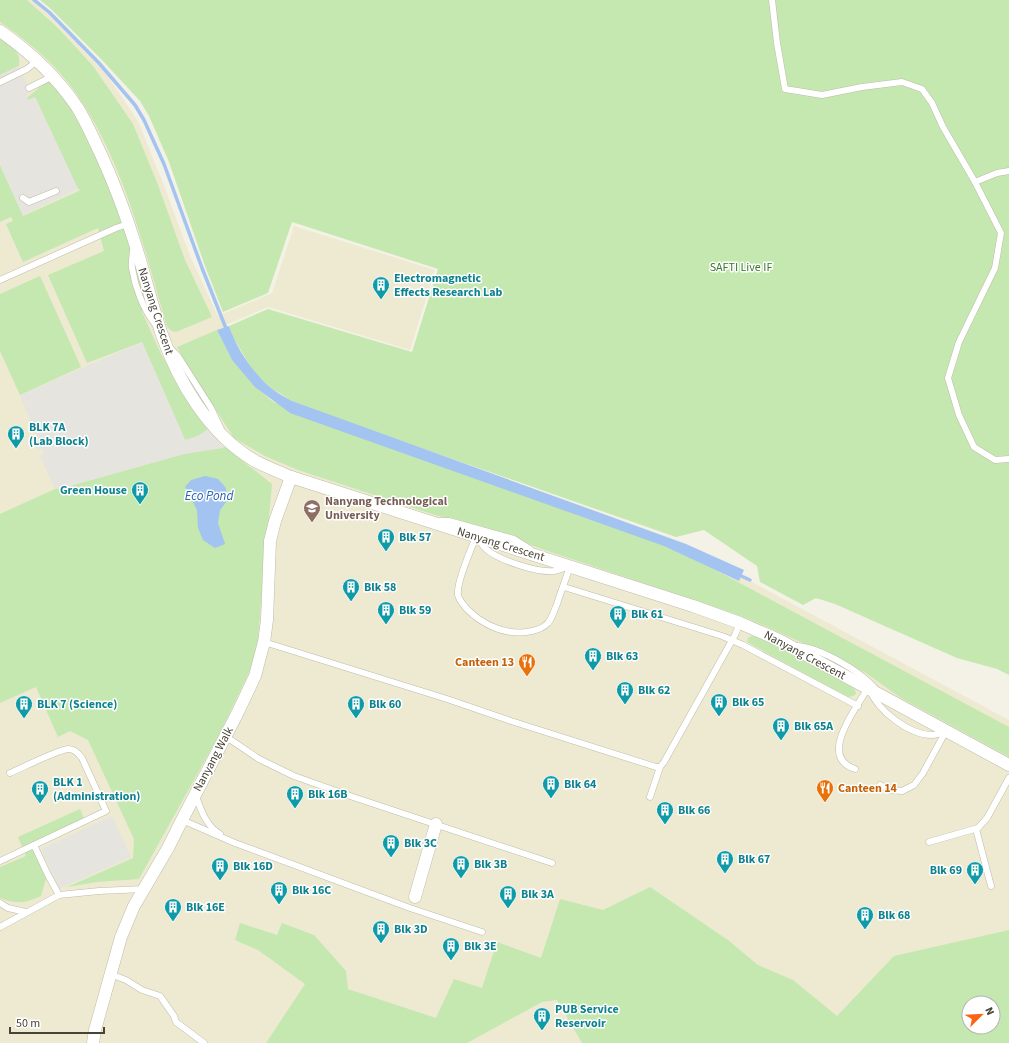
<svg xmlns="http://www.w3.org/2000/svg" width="1009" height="1043" viewBox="0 0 1009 1043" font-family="'Source Sans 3',sans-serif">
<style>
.education{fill:#edead1;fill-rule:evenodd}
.green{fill:#c4e8b0;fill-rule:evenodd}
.parking{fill:#e5e4df}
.water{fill:#a3c3f1}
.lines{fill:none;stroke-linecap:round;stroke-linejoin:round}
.stream{stroke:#a3c3f1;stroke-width:3.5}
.lane-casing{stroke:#bfbcaa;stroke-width:7}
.street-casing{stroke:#bfbcaa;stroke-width:13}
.lane{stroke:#fff;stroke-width:6}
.street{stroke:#fff;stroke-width:12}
.labels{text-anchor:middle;stroke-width:3;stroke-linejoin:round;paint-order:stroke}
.park-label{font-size:12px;fill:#387929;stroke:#fff}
.culture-label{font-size:12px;font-weight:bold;fill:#0d838f;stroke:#fff;text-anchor:start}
.street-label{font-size:12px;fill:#474336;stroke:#fff}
.education-label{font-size:12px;font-weight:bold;fill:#785e54;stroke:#fff;text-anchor:start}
.food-label{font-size:12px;font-weight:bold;fill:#c56008;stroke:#fff;text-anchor:end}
.water-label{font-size:13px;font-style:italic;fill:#2e63b4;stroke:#fff}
</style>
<rect width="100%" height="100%" fill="#f4f2e7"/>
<!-- education -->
<path class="education" d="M 0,0 L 36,0 L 62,24 L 98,62 L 138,121 L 163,183 L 191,258 L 218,316 L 272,293 L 294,226 L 435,270 L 410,350 L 268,307 L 223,326 L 237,356 L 277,397 L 707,558 L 1009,720 L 1009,1043 L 0,1043 ZM 969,1003 L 993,1003 L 993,1027 L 969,1027 Z"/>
<!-- green -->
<g class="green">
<path d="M 0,0 L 27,0 L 58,28 L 93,66 L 133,124 L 158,185 L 185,260 L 212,317 L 176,332 L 172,331 L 167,327 C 143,244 118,139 60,73 C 42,53 22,37 0,22 Z"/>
<polygon points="40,0 1009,0 1009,675 997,669 957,658 835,604 816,598 803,605 760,582 757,566 704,530 676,537 358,426 292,401 271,388 253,371 233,337 229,326 268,309 412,352 438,269 292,222 268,293 223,312 205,266 169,162 149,116 140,101 102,60 51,9"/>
<path d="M 0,39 C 10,46 22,51 19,66 L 0,75 Z"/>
<path d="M 53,76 L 77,108 L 140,259 L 142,312 L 161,354 L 184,394 L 209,428 C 201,435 195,438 185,440 L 142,342 L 87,363 L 48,275 L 104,251 L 98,228 L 23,262 L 6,224 L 13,221 L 11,217 L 0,222 L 0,165 L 23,216 L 81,190 L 78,189 L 35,97 L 27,101 L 28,97 Z"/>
<polygon points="40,276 81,367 20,395 0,351 0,294"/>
<polygon points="217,330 232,360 255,386 273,402 591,520 651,539 704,564 1009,727 1009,757 901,698 866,673 823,652 749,619 536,547 511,536 435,515 298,470 265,456 234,438 190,370 177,347"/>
<polygon points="225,447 272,484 257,649 253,664 220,733 139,879 97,882 67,887 133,858 134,839 88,740 70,731 58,737 36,687 0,703 0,514 55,489 66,487 184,454"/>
<polygon points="751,636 759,637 852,687 855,690 856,694 853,696 848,697 747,642 748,638"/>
<path d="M 80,809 L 85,821 L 32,845 L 46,879 L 41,896 C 25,903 17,905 0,898 L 0,867 L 26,856 L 18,837 Z"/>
<path d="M 650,887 L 728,940 L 758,965 L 793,980 L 837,1016 L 894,956 L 1009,930 L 1009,1043 L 582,1043 L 557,1000 L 542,1002 L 467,1043 L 266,1043 L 305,984 L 258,950 L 235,940 L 240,923 L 277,935 L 282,923 L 314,935 L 346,971 L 348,989 L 436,1018 L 454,979 L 482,988 L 497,942 L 541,958 L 560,899 L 603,910 ZM 969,1003 L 993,1003 L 993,1027 L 969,1027 Z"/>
</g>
<!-- parking -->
<g class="parking">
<polygon points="19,66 29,88 27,100 35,97 78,189 23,215 0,165 0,75"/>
<polygon points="142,342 185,440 201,435 209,428 223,448 184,454 66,487 55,489 40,456 44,454 43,450 40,448 37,449 34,442 36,439 37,437 20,395"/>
<polygon points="112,816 131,857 59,889 41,849"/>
</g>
<!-- water -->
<g class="water">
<path d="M 229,326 C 237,349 252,372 271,388 C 277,393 285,397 292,401 L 686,544 L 744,570 L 739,581 L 664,546 L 290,413 L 255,387 L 232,360 L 217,330 Z"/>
<polygon points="205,476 218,479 226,488 226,502 220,510 218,523 225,544 215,548 203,540 198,528 197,510 185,487 191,480"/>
</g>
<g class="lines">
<!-- stream -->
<g class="stream">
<polyline points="34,0 49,12 99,63 135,105 144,120 164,164 202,268 227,331"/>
<polyline points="737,574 750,580"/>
</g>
<!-- lane casing -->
<g class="lane-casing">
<g id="lane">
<polyline points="772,0 777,43 785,89 822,95 862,87 902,82 922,89 932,103 943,127 975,182 1001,233 995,268 959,342 948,378 959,415 974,447 995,460 1009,459"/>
<polyline points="0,82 27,69 38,60"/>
<polyline points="29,88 53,76"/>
<polyline points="975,182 997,173 1009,171"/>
<polyline points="23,198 29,202 56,191"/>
<path d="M 133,249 C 133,255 131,262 132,268 C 135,287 143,309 155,324"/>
<polyline points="0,280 116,228 128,224"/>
<polyline points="171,349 178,356 211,408 221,429"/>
<polyline points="441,521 449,521 514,539 530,549"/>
<path d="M 476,537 C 479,541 482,545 486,549 C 498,560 538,573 554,571 C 559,570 565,568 570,566 C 566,579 561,591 557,604 C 554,610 553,617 548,623 C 544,627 537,630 532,631 C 508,637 482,625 466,608 C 463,604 459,600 458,595 C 456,583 471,549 476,537 Z"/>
<polyline points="564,587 722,636 743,645 858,706"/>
<polyline points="264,642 447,699 511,721 656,767 660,767 664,762 735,635 740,623"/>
<path d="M 797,646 C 821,648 858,670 874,687"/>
<path d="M 870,691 C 879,711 909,735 932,735 C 936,735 941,733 945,731"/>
<polyline points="225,736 259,759 294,776 353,797 552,863"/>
<path d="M 855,769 C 817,757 857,707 868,688"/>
<path d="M 10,773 C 22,768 59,749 69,749 C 75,749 79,754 82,758 L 106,811 L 34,845"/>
<polyline points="880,785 890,790 902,791 914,785 923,773 946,731"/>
<path d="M 196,796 C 201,810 206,826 220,834"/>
<polyline points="650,797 660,767"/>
<polyline points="182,820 235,843 410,908 482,932"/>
<polyline points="976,829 991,886"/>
<polyline points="929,842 978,828 987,818 1009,778"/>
<polyline points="0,861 34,845 48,875 59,895"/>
<polyline points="0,903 8,908 26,912"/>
<polyline points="0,927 59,895 99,891 144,889"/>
<polyline points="110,974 126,980 142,990 160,996 174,1016 176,1022 204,1043"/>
</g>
</g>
<!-- street casing -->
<g class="street-casing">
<g id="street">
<path d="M 0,31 C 30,52 56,76 77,107 C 84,118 90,131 96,144 C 114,181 128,220 140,260 C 147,284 153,308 161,332 C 178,382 209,434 255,461 C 267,467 279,472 291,477 L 693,606 L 740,623 L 779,640 L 1009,765"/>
<polyline points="415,897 436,824"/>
<polyline points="93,1043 95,1030 121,937 134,906 168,848 182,820 237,714 255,676 264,642 267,620 270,541 275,521 291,477"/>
</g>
</g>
<!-- lane -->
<use href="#lane" class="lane"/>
<!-- street -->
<use href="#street" class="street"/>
</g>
<!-- icons -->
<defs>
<g id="building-pin" transform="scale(0.9)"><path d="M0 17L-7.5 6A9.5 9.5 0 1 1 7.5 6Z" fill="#0f9aa8" stroke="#fff"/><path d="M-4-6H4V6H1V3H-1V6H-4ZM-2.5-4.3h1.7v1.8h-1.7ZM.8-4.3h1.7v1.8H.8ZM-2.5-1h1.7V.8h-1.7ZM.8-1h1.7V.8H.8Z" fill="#fff"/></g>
<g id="university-pin" transform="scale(0.9)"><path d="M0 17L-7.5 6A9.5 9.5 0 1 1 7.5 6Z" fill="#8d6e63" stroke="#fff"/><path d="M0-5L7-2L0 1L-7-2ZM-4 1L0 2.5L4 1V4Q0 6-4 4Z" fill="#fff"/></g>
<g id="restaurant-pin" transform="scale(0.9)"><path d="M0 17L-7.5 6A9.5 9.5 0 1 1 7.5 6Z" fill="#e8710a" stroke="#fff"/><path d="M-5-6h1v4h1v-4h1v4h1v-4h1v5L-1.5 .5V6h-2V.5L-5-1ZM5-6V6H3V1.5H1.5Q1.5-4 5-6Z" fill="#fff"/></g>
</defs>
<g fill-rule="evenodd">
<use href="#building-pin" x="381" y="285"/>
<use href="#building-pin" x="16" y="434"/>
<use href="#building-pin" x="140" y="490"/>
<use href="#university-pin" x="312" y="508"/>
<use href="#building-pin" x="386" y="537"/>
<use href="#building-pin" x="351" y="587"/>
<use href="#building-pin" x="386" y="610"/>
<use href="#building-pin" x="618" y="614"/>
<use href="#building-pin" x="593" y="656"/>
<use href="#restaurant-pin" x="527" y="662"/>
<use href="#building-pin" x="625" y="690"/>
<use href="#building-pin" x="719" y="702"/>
<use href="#building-pin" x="24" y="704"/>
<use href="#building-pin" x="356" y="704"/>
<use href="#building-pin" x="781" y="726"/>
<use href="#building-pin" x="551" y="784"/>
<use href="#restaurant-pin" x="825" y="788"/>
<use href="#building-pin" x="40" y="789"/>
<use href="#building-pin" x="295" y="794"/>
<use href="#building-pin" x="665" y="810"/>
<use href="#building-pin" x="391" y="843"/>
<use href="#building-pin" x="725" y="859"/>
<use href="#building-pin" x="461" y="864"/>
<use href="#building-pin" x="220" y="866"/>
<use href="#building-pin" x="975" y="870"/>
<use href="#building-pin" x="279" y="890"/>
<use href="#building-pin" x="508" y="894"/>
<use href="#building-pin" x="173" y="907"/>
<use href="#building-pin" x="865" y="915"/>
<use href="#building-pin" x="381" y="929"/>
<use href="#building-pin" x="451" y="946"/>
<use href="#building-pin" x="542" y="1016"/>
</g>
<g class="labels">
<!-- park labels -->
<g class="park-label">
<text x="741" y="271">SAFTI Live IF</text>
</g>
<!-- culture labels -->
<g class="culture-label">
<text x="394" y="282">Electromagnetic<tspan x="394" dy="14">Effects Research Lab</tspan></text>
<text x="29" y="431">BLK 7A<tspan x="29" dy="14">(Lab Block)</tspan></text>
<text x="127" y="494" text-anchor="end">Green House</text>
<text x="399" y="541">Blk 57</text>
<text x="364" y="591">Blk 58</text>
<text x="399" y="614">Blk 59</text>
<text x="631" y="618">Blk 61</text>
<text x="606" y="660">Blk 63</text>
<text x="638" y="694">Blk 62</text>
<text x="732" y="706">Blk 65</text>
<text x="37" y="708">BLK 7 (Science)</text>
<text x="369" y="708">Blk 60</text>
<text x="794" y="730">Blk 65A</text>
<text x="53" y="786">BLK 1<tspan x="53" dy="14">(Administration)</tspan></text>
<text x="564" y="788">Blk 64</text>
<text x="308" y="798">Blk 16B</text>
<text x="678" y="814">Blk 66</text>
<text x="404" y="847">Blk 3C</text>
<text x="738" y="863">Blk 67</text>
<text x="474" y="868">Blk 3B</text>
<text x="233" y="870">Blk 16D</text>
<text x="962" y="874" text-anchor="end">Blk 69</text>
<text x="292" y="894">Blk 16C</text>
<text x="521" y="898">Blk 3A</text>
<text x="186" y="911">Blk 16E</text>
<text x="878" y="919">Blk 68</text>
<text x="394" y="933">Blk 3D</text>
<text x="464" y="950">Blk 3E</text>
<text x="555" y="1013">PUB Service<tspan x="555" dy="14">Reservoir</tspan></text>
</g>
<!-- street labels -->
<g class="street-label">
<text transform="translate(156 311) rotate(72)" y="4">Nanyang Crescent</text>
<text transform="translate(501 544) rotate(17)" y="4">Nanyang Crescent</text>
<text transform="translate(805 655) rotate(28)" y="4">Nanyang Crescent</text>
<text transform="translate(213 759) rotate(-62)" y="4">Nanyang Walk</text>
</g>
<!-- education labels -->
<g class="education-label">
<text x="325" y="505">Nanyang Technological<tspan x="325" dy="14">University</tspan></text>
</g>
<!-- food labels -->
<g class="food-label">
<text x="514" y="666">Canteen 13</text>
<text x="838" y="792" text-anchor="start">Canteen 14</text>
</g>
<!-- water labels -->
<g class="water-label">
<text x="209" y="500">Eco Pond</text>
</g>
</g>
<!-- north arrow -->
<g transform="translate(981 1015) rotate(66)"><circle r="19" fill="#ffffff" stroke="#b5b4af"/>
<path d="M0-3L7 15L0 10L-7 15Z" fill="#fb6417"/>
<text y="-6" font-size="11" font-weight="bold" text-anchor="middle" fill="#474336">N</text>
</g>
<!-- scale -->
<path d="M10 1027v6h94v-6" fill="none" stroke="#474336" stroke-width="2"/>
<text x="16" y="1027" font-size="12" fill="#474336" stroke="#ffffff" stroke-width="3" paint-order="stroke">50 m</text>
</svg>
